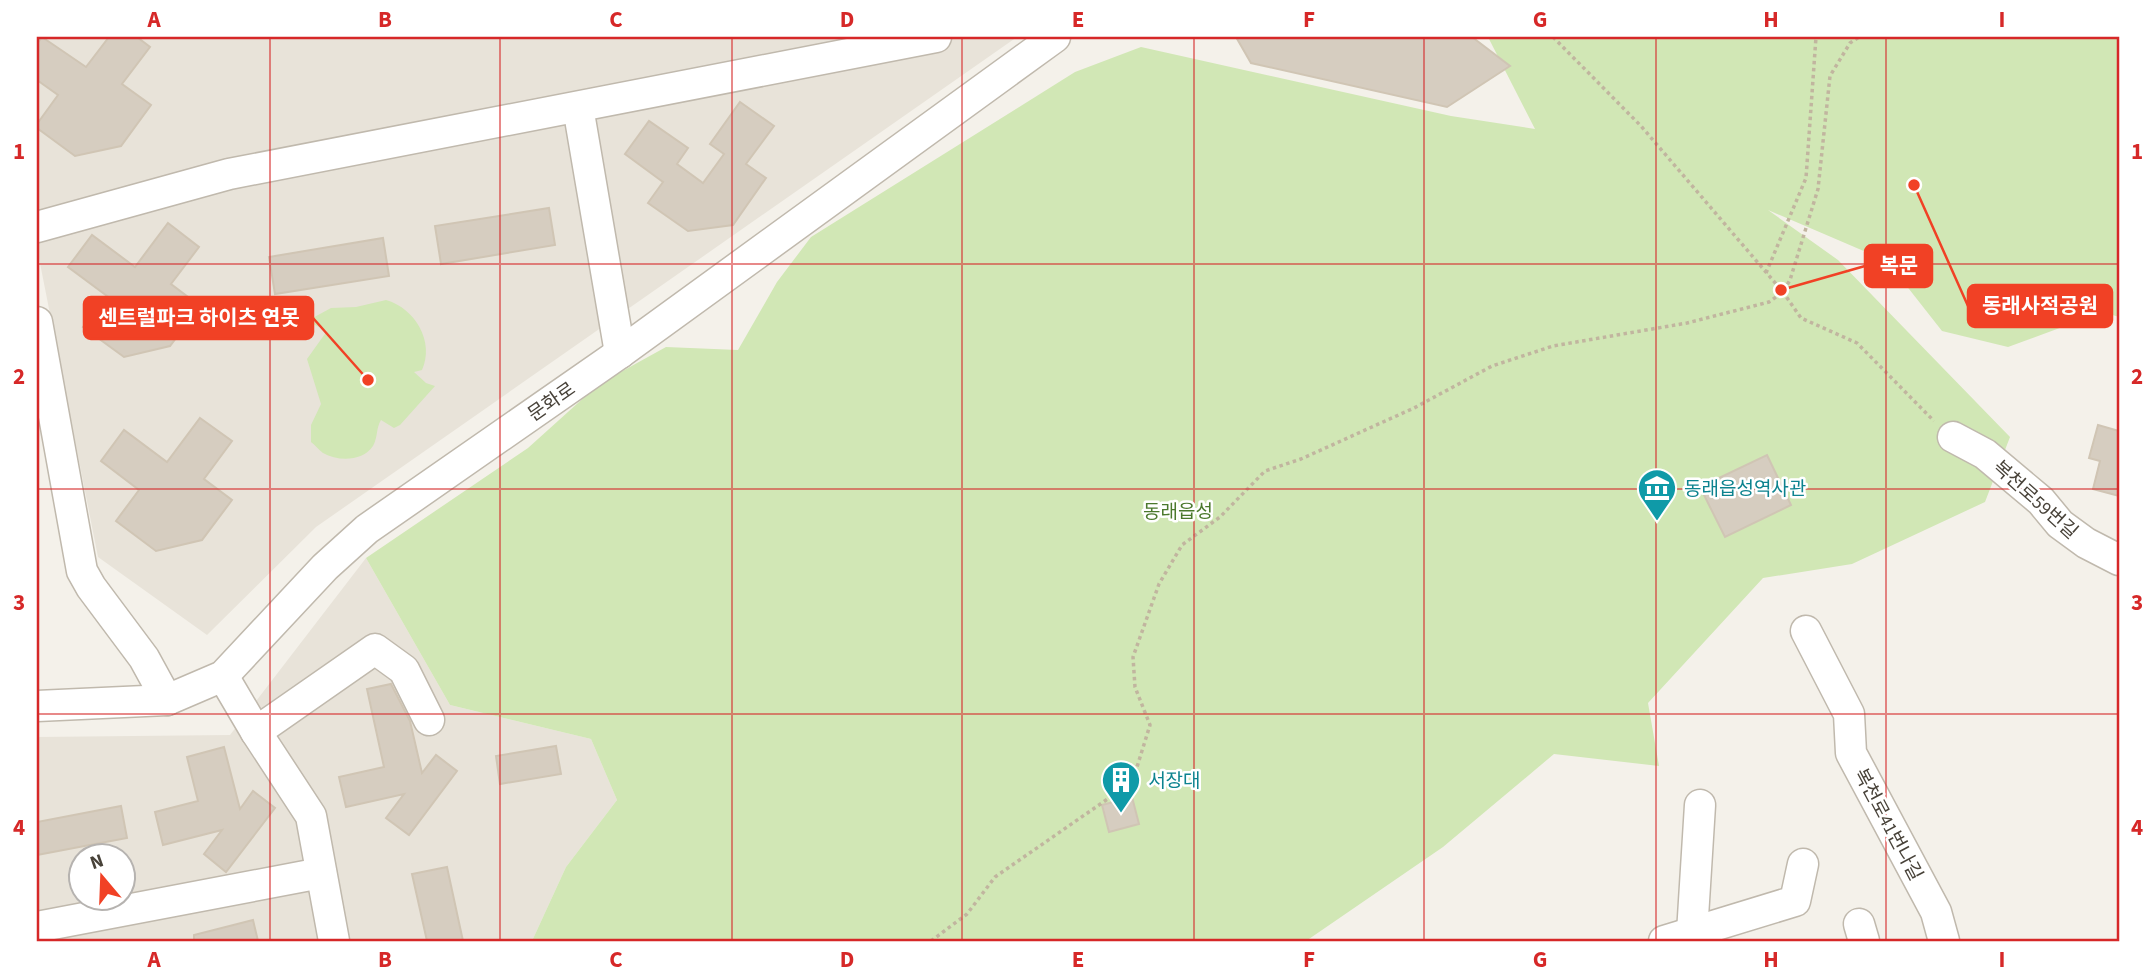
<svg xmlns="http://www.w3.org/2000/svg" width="2156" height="978" viewBox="0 0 2156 978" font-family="'Source Sans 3','Noto Sans KR',sans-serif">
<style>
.residential{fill:#e8e3d9;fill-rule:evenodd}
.green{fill:#d1e7b5}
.building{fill:#d6cdc0;stroke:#d0c5b4;stroke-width:2}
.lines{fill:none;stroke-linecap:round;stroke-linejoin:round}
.minor-casing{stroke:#c0b9ad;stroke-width:33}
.path{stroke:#c1b59f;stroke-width:3.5;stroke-dasharray:3.5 3.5;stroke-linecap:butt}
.minor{stroke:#fff;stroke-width:30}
.grid{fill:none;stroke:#d62828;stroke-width:2;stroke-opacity:0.55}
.labels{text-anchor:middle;stroke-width:5;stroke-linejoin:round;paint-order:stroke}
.street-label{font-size:19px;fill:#484239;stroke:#fff}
.culture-label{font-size:19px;fill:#0d838f;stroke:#fff;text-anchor:start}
.park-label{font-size:19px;fill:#4b792d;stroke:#fff}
.leader{fill:none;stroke:#f14125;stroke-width:2.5}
.callout-dot{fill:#f14125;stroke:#fff;stroke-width:2.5}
.callout{fill:#f14125;stroke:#f14125;stroke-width:2.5}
.callout-label{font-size:21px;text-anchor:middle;font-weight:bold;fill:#fff}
.neatline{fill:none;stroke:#d62828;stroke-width:2.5}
.grid-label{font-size:23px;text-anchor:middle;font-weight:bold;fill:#d62828}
</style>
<rect width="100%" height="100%" fill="#f4f1ea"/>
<!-- residential -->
<g class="residential">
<polygon points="37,37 1017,37 316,527 207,635 98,557 37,248"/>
<path d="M 366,558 L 450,705 L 591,739 L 617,800 L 566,867 L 532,941 L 37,941 L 37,737 L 230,735 ZM 80,856 L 122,856 L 122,898 L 80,898 Z"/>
</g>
<!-- green -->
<g class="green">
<polygon points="1488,37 2119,37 2119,317 2103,312 2008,347 1942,331 1887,261 1768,210 1838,260 2010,437 1985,502 1852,564 1763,578 1648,703 1659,766 1554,754 1443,847 1306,941 532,941 566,867 617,800 591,739 450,705 366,558 528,448 599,384 666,347 738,350 777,282 811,237 1075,72 1141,47 1451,116 1535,129"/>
<path d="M 386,300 C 415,308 435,342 422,370 L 414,372 L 426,383 L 435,386 L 400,425 L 394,428 L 381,420 C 376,428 378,437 373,446 C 363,461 339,462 323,453 C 319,450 315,445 311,442 L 311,425 L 321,404 L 307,359 L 327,331 L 307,321 L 331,308 L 356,307 Z"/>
</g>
<!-- building -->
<g class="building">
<polygon points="42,37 86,67 109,37 137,37 150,47 122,84 151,105 121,146 75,156 37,128 37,124 58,95 37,80 37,44"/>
<polygon points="1236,37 1472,37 1510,66 1447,107 1251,63"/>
<polygon points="740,102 774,126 746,164 766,178 733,225 688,231 648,203 663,182 625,154 649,121 688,148 677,164 703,183 724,154 710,144"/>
<polygon points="549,208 555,245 441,264 435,226"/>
<polygon points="168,223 199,247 171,284 200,306 170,346 124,357 83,327 107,296 68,267 92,235 135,267"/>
<polygon points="383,238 389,276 275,294 269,257"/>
<polygon points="200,418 232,441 204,479 232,500 202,540 156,551 116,521 139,490 101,461 124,430 167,462"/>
<polygon points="2098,425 2119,431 2119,496 2093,489 2100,461 2089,458"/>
<polygon points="1767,455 1791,505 1725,537 1700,487"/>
<polygon points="391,684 410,721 422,773 436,755 457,771 409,835 386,818 404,794 346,807 339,777 384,767 367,689"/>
<polygon points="556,746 561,774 500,784 496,756"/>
<polygon points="224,747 240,809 253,791 275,808 226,872 204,854 222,830 163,845 155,812 198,801 187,757"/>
<polygon points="1132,797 1139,824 1109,832 1102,805"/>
<polygon points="121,806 127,838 37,855 37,822"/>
<polygon points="447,867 463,941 427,941 412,874"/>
<polygon points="253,920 258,941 194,941 194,935"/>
</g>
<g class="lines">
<!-- minor casing -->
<g class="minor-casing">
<g id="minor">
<polyline points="578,107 620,353"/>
<polyline points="37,227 229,174 936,37"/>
<polyline points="37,322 82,571 91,587 144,658 167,700"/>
<polyline points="1953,437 1985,454 2041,501 2060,524 2086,543 2119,560"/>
<polyline points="1806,631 1849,714 1851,753 1936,912 1944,941"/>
<polyline points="223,676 256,732 311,816 334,941"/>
<polyline points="37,706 167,700 223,676 325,567 367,529 620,353 1055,37"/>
<polyline points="256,732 375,649 404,670 429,720"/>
<polyline points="1859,924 1864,941"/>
<polyline points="37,927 321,873"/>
<polyline points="1692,933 1700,805"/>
<polyline points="1664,941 1795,901 1803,864"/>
</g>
</g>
<!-- path -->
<g class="path">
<polyline points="1553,37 1641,126 1783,292 1801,318 1857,343 1934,421"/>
<polyline points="1766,273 1806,178 1816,37"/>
<polyline points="931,941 967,914 995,877 1122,789 1137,767 1150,725 1135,687 1133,657 1159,584 1182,545 1220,517 1265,471 1301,459 1414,408 1492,366 1553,346 1687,323 1769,302 1783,292 1790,280 1818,189 1830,76 1850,43 1859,37"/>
</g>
<!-- minor -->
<use href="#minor" class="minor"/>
</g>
<!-- grid -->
<path class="grid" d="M 270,37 L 270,941M 500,37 L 500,941M 732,37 L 732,941M 962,37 L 962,941M 1194,37 L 1194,941M 1424,37 L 1424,941M 1656,37 L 1656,941M 1886,37 L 1886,941M 37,264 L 2119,264M 37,489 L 2119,489M 37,714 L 2119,714"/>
<!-- icons -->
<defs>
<g id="museum-pin" transform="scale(2.0125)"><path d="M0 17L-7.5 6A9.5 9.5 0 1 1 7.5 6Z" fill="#0f9aa8" stroke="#fff"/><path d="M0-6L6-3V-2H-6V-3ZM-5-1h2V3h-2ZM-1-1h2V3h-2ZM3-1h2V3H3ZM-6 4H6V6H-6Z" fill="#fff"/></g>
<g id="building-pin" transform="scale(2.0125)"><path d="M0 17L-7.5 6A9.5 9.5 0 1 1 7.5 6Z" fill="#0f9aa8" stroke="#fff"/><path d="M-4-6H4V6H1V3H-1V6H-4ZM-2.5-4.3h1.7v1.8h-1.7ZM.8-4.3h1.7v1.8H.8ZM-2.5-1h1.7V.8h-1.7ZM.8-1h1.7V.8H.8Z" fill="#fff"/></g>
</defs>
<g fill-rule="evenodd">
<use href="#museum-pin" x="1657" y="488"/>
<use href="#building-pin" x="1121" y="780"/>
</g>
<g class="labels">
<!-- street labels -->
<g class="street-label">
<text transform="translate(551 401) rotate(-35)" y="7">문화로</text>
<text transform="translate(2036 499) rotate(42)" y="7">복천로59번길</text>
<text transform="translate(1889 824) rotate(62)" y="7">복천로41번나길</text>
</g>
<!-- culture labels -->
<g class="culture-label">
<text x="1684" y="495">동래읍성역사관</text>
<text x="1148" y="787">서장대</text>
</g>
<!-- park labels -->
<g class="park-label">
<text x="1178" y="518">동래읍성</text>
</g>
</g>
<!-- callouts -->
<path class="leader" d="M1781 290L1865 266M1914 185L1968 306M368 380L313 318"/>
<g class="callout-dot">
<circle cx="1781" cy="290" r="7"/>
<circle cx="1914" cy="185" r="7"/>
<circle cx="368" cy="380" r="7"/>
</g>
<g class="callout">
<rect x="1865" y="245" width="67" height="42" rx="7"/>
<rect x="1968" y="285" width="144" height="42" rx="7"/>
<rect x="84" y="297" width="229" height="42" rx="7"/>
</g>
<g class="callout-label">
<text x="1899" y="273">복문</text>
<text x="2040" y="313">동래사적공원</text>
<text x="199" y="325">센트럴파크 하이츠 연못</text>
</g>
<!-- border -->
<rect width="2156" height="978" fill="none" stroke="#ffffff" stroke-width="77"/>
<!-- north arrow -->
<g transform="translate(102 877) rotate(341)"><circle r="33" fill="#ffffff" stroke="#b6b3b0" stroke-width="2"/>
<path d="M0-5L12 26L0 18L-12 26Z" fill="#f14125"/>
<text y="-10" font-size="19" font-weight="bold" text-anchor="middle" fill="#484239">N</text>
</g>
<rect x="38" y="38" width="2080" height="902" class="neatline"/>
<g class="grid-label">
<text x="154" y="27">A</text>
<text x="385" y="27">B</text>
<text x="616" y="27">C</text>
<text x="847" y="27">D</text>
<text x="1078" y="27">E</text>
<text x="1309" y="27">F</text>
<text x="1540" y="27">G</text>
<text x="1771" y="27">H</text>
<text x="2002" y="27">I</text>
<text x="19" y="159">1</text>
<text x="2137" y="159">1</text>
<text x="19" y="384">2</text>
<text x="2137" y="384">2</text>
<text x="19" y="610">3</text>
<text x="2137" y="610">3</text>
<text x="19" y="835">4</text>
<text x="2137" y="835">4</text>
<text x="154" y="967">A</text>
<text x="385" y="967">B</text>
<text x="616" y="967">C</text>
<text x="847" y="967">D</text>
<text x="1078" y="967">E</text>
<text x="1309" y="967">F</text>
<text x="1540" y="967">G</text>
<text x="1771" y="967">H</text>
<text x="2002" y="967">I</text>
</g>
</svg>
